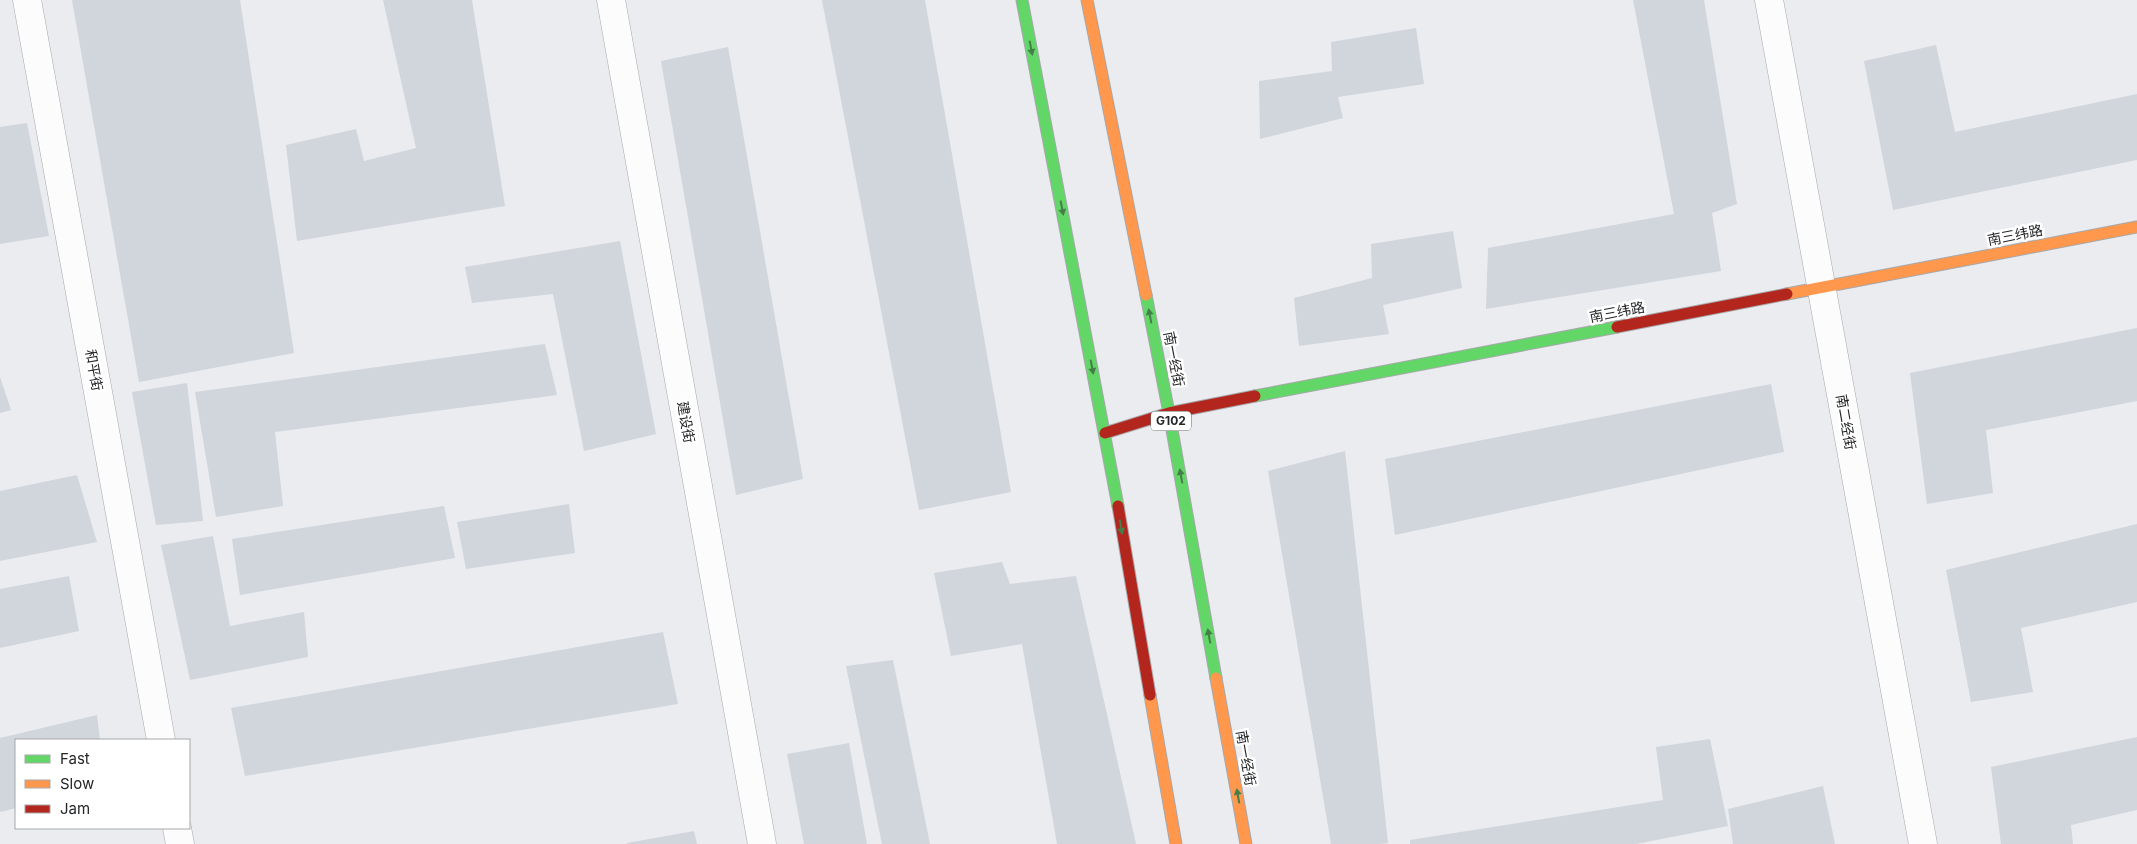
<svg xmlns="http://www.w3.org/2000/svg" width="2137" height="844" viewBox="0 0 2137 844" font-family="Inter,'Noto Sans SC',sans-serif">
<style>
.building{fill:#d1d5dc}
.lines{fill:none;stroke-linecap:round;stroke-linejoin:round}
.street-casing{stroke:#a7a8ab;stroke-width:29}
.fast-casing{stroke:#a7a8ab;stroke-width:13}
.slow-casing{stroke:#a7a8ab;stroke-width:13}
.jam-casing{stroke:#a7a8ab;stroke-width:13}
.street{stroke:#fcfcfd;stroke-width:28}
.fast{stroke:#63d668;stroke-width:11}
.slow{stroke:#ff974d;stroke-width:11}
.jam{stroke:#b3261e;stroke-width:11}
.oneway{fill:#447e48}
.labels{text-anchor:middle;stroke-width:5;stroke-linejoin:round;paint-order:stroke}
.shield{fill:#fff;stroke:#666668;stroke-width:1}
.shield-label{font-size:12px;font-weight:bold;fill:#242527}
.street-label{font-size:14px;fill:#242527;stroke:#fff}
</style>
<rect width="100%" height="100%" fill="#eaecf0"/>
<!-- building -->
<g class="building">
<polygon points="72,0 240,0 294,353 139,382"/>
<polygon points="383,0 472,0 505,206 297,241 286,145 356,129 364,161 416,148"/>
<polygon points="822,0 925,0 1011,492 919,510"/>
<polygon points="1633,0 1704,0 1737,204 1712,213 1721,271 1486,309 1488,248 1674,214"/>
<polygon points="1416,28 1424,84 1338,97 1343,118 1260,139 1259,81 1332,71 1331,42"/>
<polygon points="1936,45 1955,132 2137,94 2137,160 1893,210 1864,61"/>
<polygon points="728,47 803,479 736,495 661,61"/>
<polygon points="27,123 49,236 0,244 0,127"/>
<polygon points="1453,231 1462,288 1383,305 1389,334 1299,346 1294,298 1372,278 1371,244"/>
<polygon points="620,241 656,434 584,451 553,294 472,303 465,267"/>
<polygon points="2137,328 2137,401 1986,430 1993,493 1927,504 1910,373"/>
<polygon points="545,344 557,395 275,432 283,506 216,517 195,392"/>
<polygon points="0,377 11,410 0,413"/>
<polygon points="187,383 203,521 156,525 132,392"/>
<polygon points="1771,384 1784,452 1395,535 1385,459"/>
<polygon points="1345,451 1388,843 1380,844 1331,844 1268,471"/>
<polygon points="77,475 97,542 0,561 0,491"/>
<polygon points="569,504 575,553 466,569 457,522"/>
<polygon points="444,506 455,558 240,595 232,539"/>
<polygon points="2137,524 2137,602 2021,628 2033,692 1971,702 1946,570"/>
<polygon points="213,536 230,626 304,612 308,657 190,680 161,545"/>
<polygon points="1002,562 1010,584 1076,576 1136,844 1057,844 1022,644 951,656 934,573"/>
<polygon points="69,576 79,631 0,648 0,589"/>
<polygon points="663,632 678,704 245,776 231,708"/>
<polygon points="893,660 930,844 882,844 846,666"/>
<polygon points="97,715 100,740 16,740 16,808 0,812 0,738"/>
<polygon points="2137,737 2137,810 2071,825 2073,844 2001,844 1991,767"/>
<polygon points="1710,739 1728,826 1636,844 1410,844 1410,840 1663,800 1656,747"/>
<polygon points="849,743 867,844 804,844 787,754"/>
<polygon points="1823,786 1835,844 1733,844 1728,809"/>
<polygon points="694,831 697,844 627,844 627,843"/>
</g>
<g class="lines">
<!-- street casing -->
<g class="street-casing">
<g id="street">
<polyline points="27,0 161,740"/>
<polyline points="611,0 762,844"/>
<polyline points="1769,0 1923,844"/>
<polyline points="177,828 180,844"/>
</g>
</g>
<!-- fast casing -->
<g class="fast-casing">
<g id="fast">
<polyline points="1022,0 1118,506"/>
<polyline points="1146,295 1169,413 1216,678"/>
<polyline points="1255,396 1617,327"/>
</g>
</g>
<!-- slow casing -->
<g class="slow-casing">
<g id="slow">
<polyline points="1087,0 1146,295"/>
<polyline points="1787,294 2137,227"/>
<polyline points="1216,678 1246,844"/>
<polyline points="1150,695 1176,844"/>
</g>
</g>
<!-- jam casing -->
<g class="jam-casing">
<g id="jam">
<polyline points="1617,327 1787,294"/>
<polyline points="1105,433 1169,413 1255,396"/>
<polyline points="1118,506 1150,695"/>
</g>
</g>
<!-- street -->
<use href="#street" class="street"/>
<!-- fast -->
<use href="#fast" class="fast"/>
<!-- slow -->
<use href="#slow" class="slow"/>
<!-- jam -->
<use href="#jam" class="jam"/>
</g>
<!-- one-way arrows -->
<defs><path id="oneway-solid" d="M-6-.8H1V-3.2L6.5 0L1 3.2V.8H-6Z" transform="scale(1.25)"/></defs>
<g class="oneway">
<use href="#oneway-solid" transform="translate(1031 48) rotate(79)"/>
<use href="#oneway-solid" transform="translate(1062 208) rotate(79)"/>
<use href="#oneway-solid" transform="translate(1150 316) rotate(-101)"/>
<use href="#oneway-solid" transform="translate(1092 367) rotate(79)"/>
<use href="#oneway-solid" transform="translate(1181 476) rotate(-100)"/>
<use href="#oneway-solid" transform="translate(1121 527) rotate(80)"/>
<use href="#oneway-solid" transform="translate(1209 636) rotate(-100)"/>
<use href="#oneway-solid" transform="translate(1238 796) rotate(-100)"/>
</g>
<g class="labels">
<!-- shield labels -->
<rect class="shield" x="1151" y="411.5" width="40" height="19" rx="4"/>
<g class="shield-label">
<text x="1171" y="425">G102</text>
</g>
<!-- street labels -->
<g class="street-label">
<text transform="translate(2015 235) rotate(-11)" y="5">南三纬路</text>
<text transform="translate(1617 312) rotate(-11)" y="5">南三纬路</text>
<text transform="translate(1174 359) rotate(79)" y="5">南一经街</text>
<text transform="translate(94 370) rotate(80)" y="5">和平街</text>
<text transform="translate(686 422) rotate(80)" y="5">建设街</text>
<text transform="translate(1846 422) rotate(80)" y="5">南二经街</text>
<text transform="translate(1246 758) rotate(80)" y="5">南一经街</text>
</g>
</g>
<!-- legend -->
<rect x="15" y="739" width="175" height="90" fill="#ffffff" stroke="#a7a8a9"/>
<rect x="25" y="755" width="25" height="8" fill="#63d668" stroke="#a7a8a9"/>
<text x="60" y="764" font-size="15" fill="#242527">Fast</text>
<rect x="25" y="780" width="25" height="8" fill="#ff974d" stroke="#a7a8a9"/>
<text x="60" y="789" font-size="15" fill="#242527">Slow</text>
<rect x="25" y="805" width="25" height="8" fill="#b3261e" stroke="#a7a8a9"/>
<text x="60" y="814" font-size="15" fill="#242527">Jam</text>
</svg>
